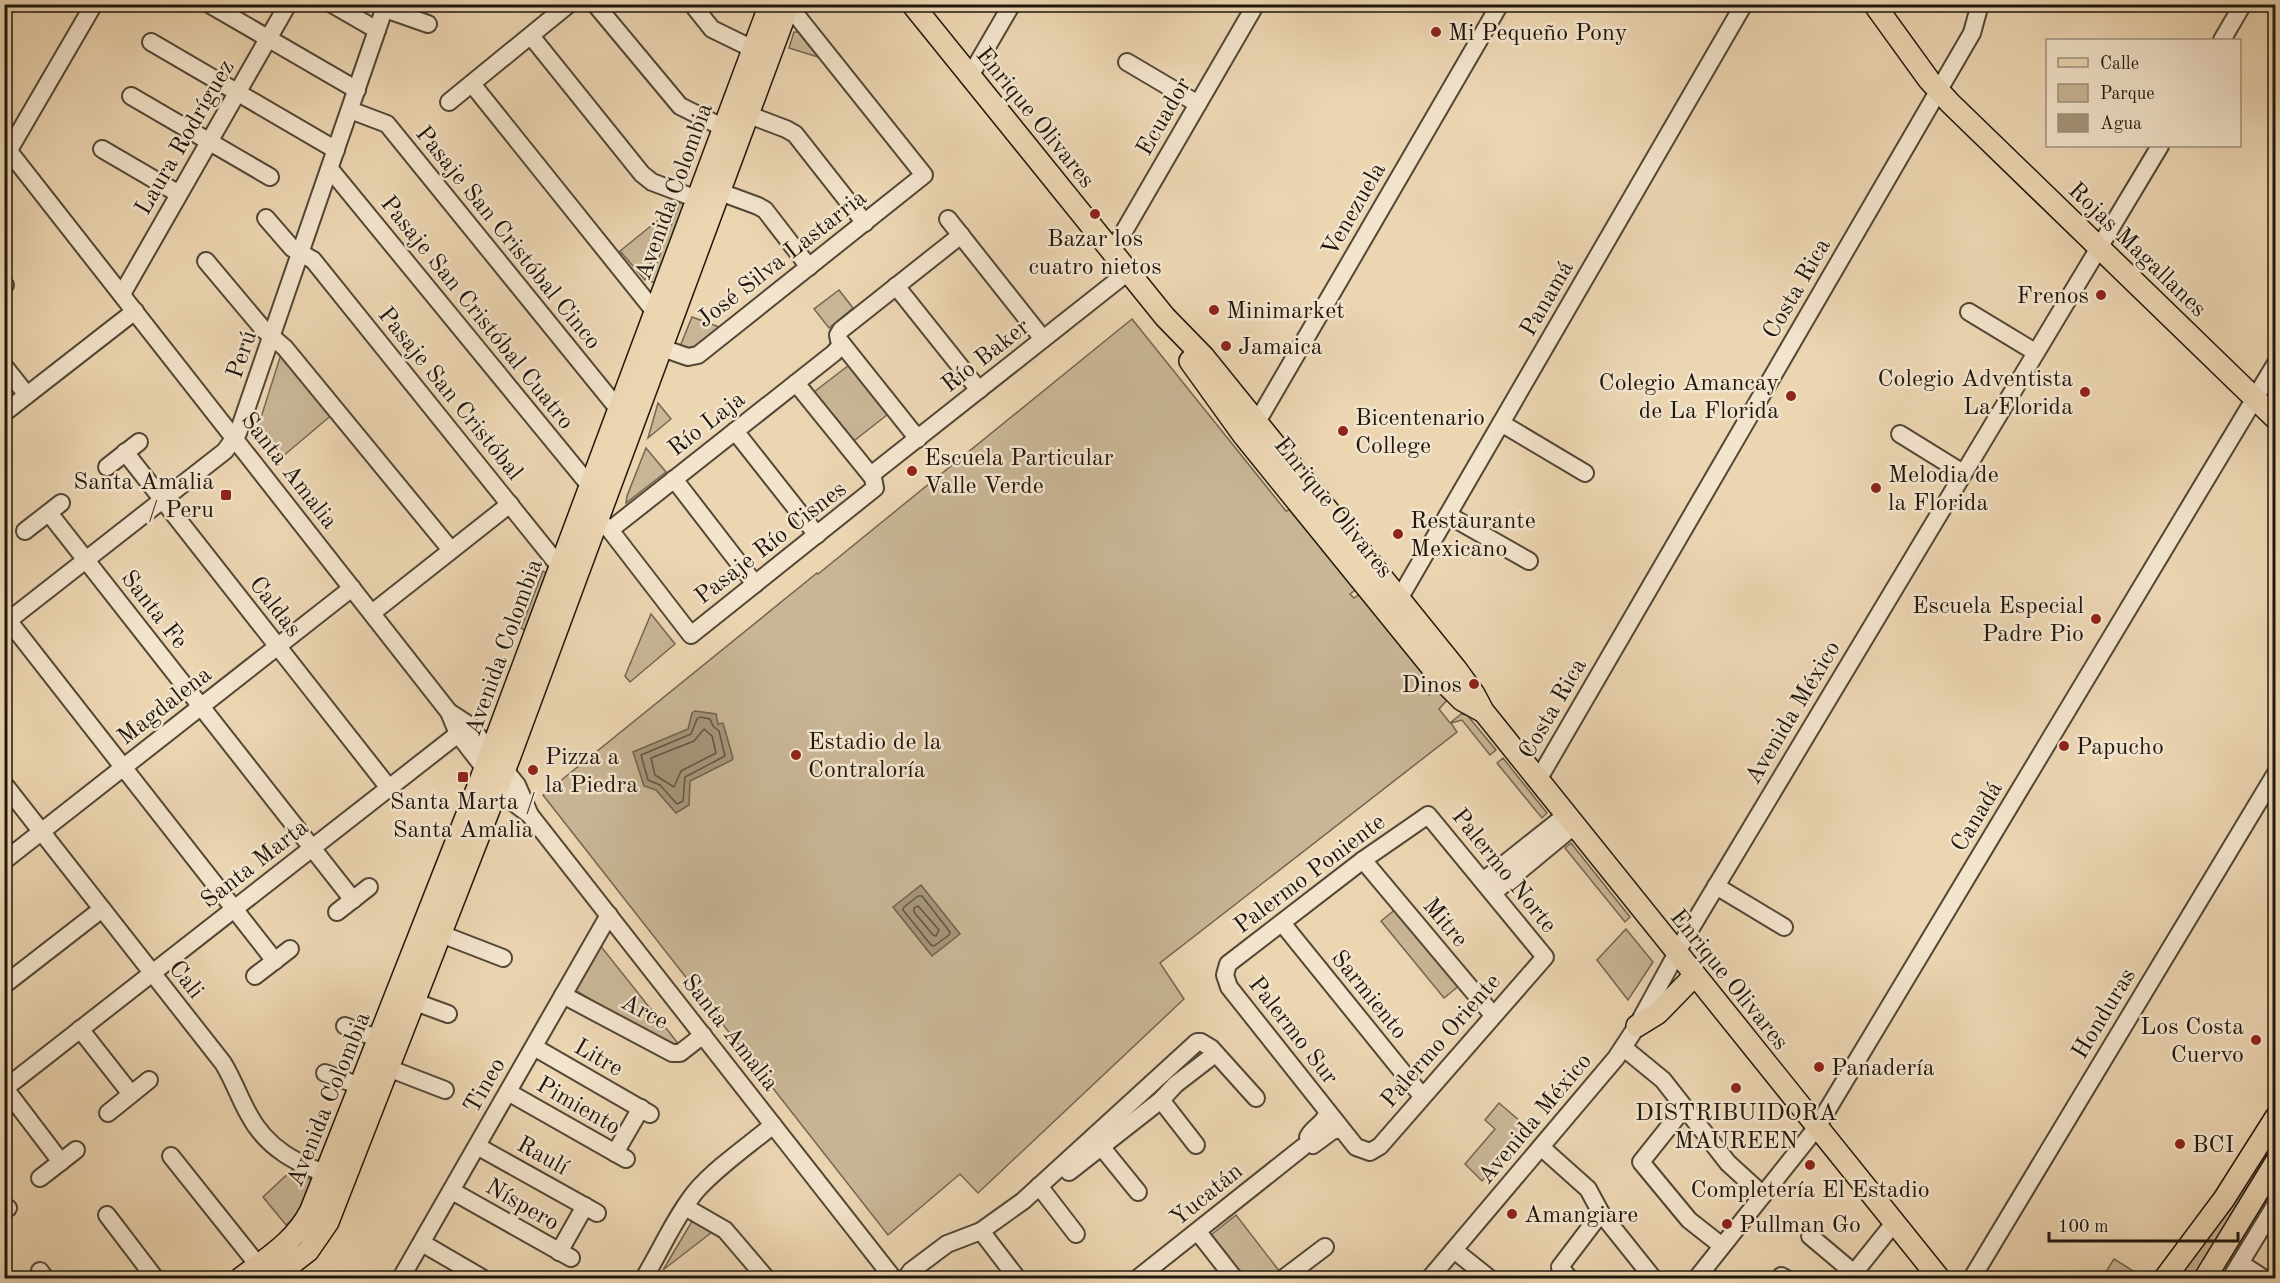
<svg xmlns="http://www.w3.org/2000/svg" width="2280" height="1283" viewBox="0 0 2280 1283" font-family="'Old Standard TT',serif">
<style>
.green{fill:#c9b696;stroke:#746652;stroke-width:1.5}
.water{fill:#a6957a;stroke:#70634e;stroke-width:1.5}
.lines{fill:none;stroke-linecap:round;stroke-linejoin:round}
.shore{stroke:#625644;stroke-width:1.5}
.minor-casing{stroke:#524736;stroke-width:20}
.major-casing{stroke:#1f170d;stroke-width:24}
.minor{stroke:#f3e4cd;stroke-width:16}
.major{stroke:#ecd6b2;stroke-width:21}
.poi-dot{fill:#8f2418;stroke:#f3e4cd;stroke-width:2}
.labels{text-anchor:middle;stroke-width:5;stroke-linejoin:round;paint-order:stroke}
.poi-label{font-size:24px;fill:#1f170d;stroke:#f3e4cd;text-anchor:start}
.street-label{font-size:24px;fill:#1f170d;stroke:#f3e4cd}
</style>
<rect width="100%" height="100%" fill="#ecd6b2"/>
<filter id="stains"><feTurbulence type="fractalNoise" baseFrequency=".00333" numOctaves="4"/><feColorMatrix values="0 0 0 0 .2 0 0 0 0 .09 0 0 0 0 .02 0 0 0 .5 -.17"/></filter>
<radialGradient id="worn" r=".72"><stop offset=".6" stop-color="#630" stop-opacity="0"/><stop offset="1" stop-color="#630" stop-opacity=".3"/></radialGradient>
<!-- green -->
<g class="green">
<polygon points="794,32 798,32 818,57 789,48"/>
<polygon points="682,196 686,202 655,283 650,281"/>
<polygon points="667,213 669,213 645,280 620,251"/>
<polygon points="839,290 853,308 829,328 814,309"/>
<polygon points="692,317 722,328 700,346 679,349"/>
<polygon points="1132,319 1286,511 1292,509 1358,588 1350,594 1354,598 1361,593 1433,682 1425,689 1429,695 1439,688 1448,699 1439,709 1450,723 1461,714 1467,715 1496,750 1490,755 1462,720 1451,723 1457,732 1160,963 1184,999 978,1193 960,1174 888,1235 543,795 817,573 818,574"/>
<polygon points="282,351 334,413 282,457 258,427"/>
<polygon points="853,362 892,411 850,444 810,395"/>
<polygon points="658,403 671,419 648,438"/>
<polygon points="646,448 666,472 626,503 627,496"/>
<polygon points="543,571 547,574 526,631 521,628"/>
<polygon points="651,614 675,644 630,682 625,676"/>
<polygon points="1503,758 1547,813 1542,818 1497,763"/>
<polygon points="1571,843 1630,917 1625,922 1565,848"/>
<polygon points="1397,908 1460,985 1444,998 1381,921"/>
<polygon points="1626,929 1653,962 1628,1000 1597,960"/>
<polygon points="599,944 677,1042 672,1048 575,990"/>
<polygon points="1499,1103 1527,1127 1482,1181 1465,1164 1495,1129 1485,1120"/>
<polygon points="2275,1126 2275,1141 2215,1241 2195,1278 2174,1278"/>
<polygon points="292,1170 312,1180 297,1216 286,1225 263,1197"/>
<polygon points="1236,1215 1280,1272 1271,1278 1245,1278 1211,1235"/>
<polygon points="694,1218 716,1229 663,1270"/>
<polygon points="2114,1259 2138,1274 2135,1278 2102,1278"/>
</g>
<!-- water -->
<g class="water">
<polygon points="695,711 716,714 718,724 723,723 733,758 732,760 690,781 689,805 676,813 656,790 644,786 633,752 688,729 692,713"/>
<polygon points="921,885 960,934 932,956 893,907"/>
</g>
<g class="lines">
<!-- shore -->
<g class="shore">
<polygon points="700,717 710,719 713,726 719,731 725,756 685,777 683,801 677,804 660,785 648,780 641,755 691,734 697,719"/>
<polygon points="704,729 712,736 716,753 681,771 674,787 655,775 651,758 694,741"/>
<polygon points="918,896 922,896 950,932 949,935 934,946 931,945 903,910 904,907"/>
<polygon points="918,906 939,930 936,936 933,935 914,912 914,908"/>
</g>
<!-- minor casing -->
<g class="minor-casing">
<g id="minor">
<polyline points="209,4 357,90"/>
<polyline points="332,4 377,30"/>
<polyline points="595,4 680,106 724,128"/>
<polyline points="692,4 712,29 753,49"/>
<polyline points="385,9 428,24"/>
<polyline points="531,36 642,174 652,182 697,199"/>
<polyline points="2222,40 2243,4"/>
<polyline points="151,42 336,150"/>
<polyline points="1127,62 1198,104"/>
<polyline points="970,76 1012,4"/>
<polyline points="472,84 655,312"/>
<polyline points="131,96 270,177"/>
<polyline points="449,102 569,4"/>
<polyline points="350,110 387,124 619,410"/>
<polyline points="749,115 786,129 795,134 865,223"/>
<polyline points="4,145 449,712 458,734 485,769 510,800 530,815"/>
<polyline points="102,149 179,194"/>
<polyline points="9,150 94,4"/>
<polyline points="330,169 590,486"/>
<polyline points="720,192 758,206 765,210 809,267"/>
<polyline points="266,218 292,248 313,260 560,567"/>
<polyline points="948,219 1043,339"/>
<polyline points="1112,252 1256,4"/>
<polyline points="206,261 264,330 285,348 451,550"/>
<polyline points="4,285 5,285"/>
<polyline points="896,286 979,390"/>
<polyline points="122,294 288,4"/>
<polyline points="1969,312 2035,352"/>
<polyline points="662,348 688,357 698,355 924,175 789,6"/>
<polyline points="4,366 27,395"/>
<polyline points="4,413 135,311"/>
<polyline points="1501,423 1585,473"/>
<polyline points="735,431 817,535"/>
<polyline points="1249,431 1257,422 1500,4"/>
<polyline points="1900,434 1963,473"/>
<polyline points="918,439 839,340 838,335 841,330 961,235"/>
<polyline points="125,452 389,788"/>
<polyline points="107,467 139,442"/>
<polyline points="871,475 1128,272"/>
<polyline points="674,479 755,584"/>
<polyline points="49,513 353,900"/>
<polyline points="1448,515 1529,561"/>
<polyline points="598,520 610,530 691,635 875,488 873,478 796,383"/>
<polyline points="610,530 834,353 842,344"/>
<polyline points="25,531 61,503"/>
<polyline points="1391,606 1399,599 1744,4"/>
<polyline points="372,613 510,504"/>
<polyline points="4,615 275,961"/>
<polyline points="4,624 225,451 238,433 386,4"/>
<polyline points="449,712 469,725 517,785 530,815 893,1278"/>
<polyline points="1538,780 1947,76 1972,33 1980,4"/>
<path d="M 4,784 L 223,1063 C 233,1079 239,1097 248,1113 C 267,1150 298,1164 335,1177"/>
<polygon points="1428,815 1545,957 1380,1146 1370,1152 1356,1147 1229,987 1225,975 1228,964 1363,860"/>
<polyline points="1363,860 1493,1015"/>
<polyline points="4,861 352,588"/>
<polyline points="1483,881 1566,815"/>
<polyline points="1716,886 1784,927"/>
<polyline points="1493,893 1575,825"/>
<polyline points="337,912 369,887"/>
<polyline points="1282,923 1422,1096"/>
<polyline points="441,934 503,958"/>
<polyline points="255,976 290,949"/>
<polyline points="4,985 102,909"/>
<polyline points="563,995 672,1053 680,1053 703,1035"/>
<polyline points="415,1002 448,1014"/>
<polyline points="345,1026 379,1039"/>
<polyline points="80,1029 131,1094"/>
<polyline points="534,1047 650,1114"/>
<polyline points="1624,1048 1663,1080 1728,1163 1763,1195"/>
<polyline points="388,1068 445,1090"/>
<polyline points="325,1073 360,1086"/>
<polyline points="4,1087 61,1162"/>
<polyline points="4,1089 458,734"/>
<polyline points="508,1092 626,1159"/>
<polyline points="1161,1100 1196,1145"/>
<polyline points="1684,1108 1641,1162 1689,1220 1722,1246"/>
<path d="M 1328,1112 C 1323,1125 1314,1126 1308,1137 L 1309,1142 L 1313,1145 L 1332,1131 L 1341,1129"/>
<polyline points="108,1113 149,1080"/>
<polyline points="1095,1139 1138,1192"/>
<polyline points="477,1146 597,1213"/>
<polyline points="1541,1147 1588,1189 1601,1213 1653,1278"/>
<polyline points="615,1153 641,1108"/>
<polyline points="171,1156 258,1265"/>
<polyline points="1069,1172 1161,1100 1176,1084 1215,1054"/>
<polyline points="40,1178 76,1150"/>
<polyline points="1039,1186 1076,1234"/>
<polyline points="452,1191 571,1258"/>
<polyline points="685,1207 725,1230 766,1278"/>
<polyline points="4,1210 8,1208"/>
<polyline points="107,1215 155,1278"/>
<polyline points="981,1231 1017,1278"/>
<polyline points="1198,1232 1234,1278"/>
<polyline points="1810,1236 1854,1273"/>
<polyline points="422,1243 482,1278"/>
<polyline points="1454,1250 1489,1278"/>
<polyline points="559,1252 585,1206"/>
<polyline points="2240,1263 2263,1278"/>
<polyline points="40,1271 45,1278"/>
<polyline points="1781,1276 1785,1278"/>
<polyline points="401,1278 609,915"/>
<path d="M 644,1278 C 661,1250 675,1217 696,1191 C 718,1166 748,1146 773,1125"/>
<polyline points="906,1278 911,1271 947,1244 981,1231 1023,1201 1197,1042 1201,1042 1211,1048 1256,1098"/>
<polyline points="1138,1278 1303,1147"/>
<polyline points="1284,1278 1325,1247"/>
<polyline points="1430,1278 1616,1058 1637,1026 1685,938 2160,146"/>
<polyline points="1569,1278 1560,1267 1601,1213"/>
<polyline points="1697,1278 1817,1127 2276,363"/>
<polyline points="1850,1278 1894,1223"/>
<polyline points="1972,1278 2276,773"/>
<polyline points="2231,1278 2276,1204"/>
</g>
</g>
<!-- major casing -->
<g class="major-casing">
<g id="major">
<polyline points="912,4 1165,317 1204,357 1456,669 1474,694 1483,711 1939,1278"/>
<polyline points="1874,4 1929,80 1950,103 2276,419"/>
<polyline points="1190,361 1244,436 1442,680 1462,700 1482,711"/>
<polyline points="1637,1026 1658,1013 1695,975"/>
<path d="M 241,1278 C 267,1258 296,1241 311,1210 L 479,784 L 770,4"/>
<polyline points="273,1278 308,1251 328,1222 510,756 789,4"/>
<polyline points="2165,1278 2224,1199 2276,1117"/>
<polyline points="2205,1278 2276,1162"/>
</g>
</g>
<!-- minor -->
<use href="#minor" class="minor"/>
<!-- major -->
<use href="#major" class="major"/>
</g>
<!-- markers -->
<g class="poi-dot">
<circle cx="1436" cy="32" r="6"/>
<circle cx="1095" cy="214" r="6"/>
<circle cx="2101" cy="295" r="6"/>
<circle cx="1214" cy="310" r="6"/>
<circle cx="1226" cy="346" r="6"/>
<circle cx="2085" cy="392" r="6"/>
<circle cx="1791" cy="396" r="6"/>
<circle cx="1343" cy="431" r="6"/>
<circle cx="912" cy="471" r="6"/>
<circle cx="1876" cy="488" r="6"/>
<rect x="220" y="489" width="12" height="12" rx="3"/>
<circle cx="1398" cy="534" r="6"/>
<circle cx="2096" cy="619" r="6"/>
<circle cx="1474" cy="684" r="6"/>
<circle cx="2064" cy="746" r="6"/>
<circle cx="796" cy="755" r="6"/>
<circle cx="533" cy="770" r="6"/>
<rect x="457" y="771" width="12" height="12" rx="3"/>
<circle cx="2256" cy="1040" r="6"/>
<circle cx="1819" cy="1067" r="6"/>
<circle cx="1736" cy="1088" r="6"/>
<circle cx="2180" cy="1144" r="6"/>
<circle cx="1810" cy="1165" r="6"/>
<circle cx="1512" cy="1214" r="6"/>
<circle cx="1727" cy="1224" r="6"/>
</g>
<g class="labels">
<!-- poi labels -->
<g class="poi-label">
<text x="1448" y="40">Mi Pequeño Pony</text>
<text x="1095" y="246" text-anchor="middle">Bazar los<tspan x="1095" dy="28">cuatro nietos</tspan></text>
<text x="2089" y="303" text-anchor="end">Frenos</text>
<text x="1226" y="318">Minimarket</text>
<text x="1238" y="354">Jamaica</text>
<text x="2073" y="386" text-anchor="end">Colegio Adventista<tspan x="2073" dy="28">La Florida</tspan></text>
<text x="1779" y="390" text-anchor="end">Colegio Amancay<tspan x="1779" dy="28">de La Florida</tspan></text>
<text x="1355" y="425">Bicentenario<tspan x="1355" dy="28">College</tspan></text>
<text x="924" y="465">Escuela Particular<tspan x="924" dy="28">Valle Verde</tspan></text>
<text x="1888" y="482">Melodia de<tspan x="1888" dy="28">la Florida</tspan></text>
<text x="214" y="489" text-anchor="end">Santa Amalia<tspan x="214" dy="28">/ Peru</tspan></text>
<text x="1410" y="528">Restaurante<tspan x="1410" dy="28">Mexicano</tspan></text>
<text x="2084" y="613" text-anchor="end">Escuela Especial<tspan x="2084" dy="28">Padre Pio</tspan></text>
<text x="1462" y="692" text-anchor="end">Dinos</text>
<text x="808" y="749">Estadio de la<tspan x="808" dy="28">Contraloría</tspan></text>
<text x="2076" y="754">Papucho</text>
<text x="545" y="764">Pizza a<tspan x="545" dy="28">la Piedra</tspan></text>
<text x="463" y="809" text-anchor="middle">Santa Marta /<tspan x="463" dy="28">Santa Amalia</tspan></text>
<text x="2244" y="1034" text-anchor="end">Los Costa<tspan x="2244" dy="28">Cuervo</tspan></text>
<text x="1831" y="1075">Panadería</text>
<text x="1736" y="1120" text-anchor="middle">DISTRIBUIDORA<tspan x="1736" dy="28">MAUREEN</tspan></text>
<text x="2192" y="1152">BCI</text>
<text x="1810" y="1197" text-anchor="middle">Completería El Estadio</text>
<text x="1524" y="1222">Amangiare</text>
<text x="1739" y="1232">Pullman Go</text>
</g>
<!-- street labels -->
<g class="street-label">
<text transform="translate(1163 116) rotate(-60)" y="8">Ecuador</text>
<text transform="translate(1036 117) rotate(51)" y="8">Enrique Olivares</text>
<text transform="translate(184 137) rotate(-60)" y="8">Laura Rodríguez</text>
<text transform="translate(673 191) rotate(-70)" y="8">Avenida Colombia</text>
<text transform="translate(1353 209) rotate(-60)" y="8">Venezuela</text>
<text transform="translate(509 237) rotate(51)" y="8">Pasaje San Cristóbal Cinco</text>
<text transform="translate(2138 249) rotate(44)" y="8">Rojas Magallanes</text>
<text transform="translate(781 258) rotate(-38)" y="8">José Silva Lastarria</text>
<text transform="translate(1796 288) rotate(-60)" y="8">Costa Rica</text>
<text transform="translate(1546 298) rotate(-60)" y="8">Panamá</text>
<text transform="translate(478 312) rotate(51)" y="8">Pasaje San Cristóbal Cuatro</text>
<text transform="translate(241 354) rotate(-71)" y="8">Perú</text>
<text transform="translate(985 355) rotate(-38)" y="8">Río Baker</text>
<text transform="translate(451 393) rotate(51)" y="8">Pasaje San Cristóbal</text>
<text transform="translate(706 423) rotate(-38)" y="8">Río Laja</text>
<text transform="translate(290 470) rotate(52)" y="8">Santa Amalia</text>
<text transform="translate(1334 507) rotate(51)" y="8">Enrique Olivares</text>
<text transform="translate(770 542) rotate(-38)" y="8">Pasaje Río Cisnes</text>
<text transform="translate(276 606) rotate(52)" y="8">Caldas</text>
<text transform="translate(155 609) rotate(52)" y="8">Santa Fe</text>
<text transform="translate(503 647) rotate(-70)" y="8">Avenida Colombia</text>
<text transform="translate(164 705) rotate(-38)" y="8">Magdalena</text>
<text transform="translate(1552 708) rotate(-60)" y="8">Costa Rica</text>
<text transform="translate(1792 712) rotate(-59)" y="8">Avenida México</text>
<text transform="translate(1976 816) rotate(-59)" y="8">Canadá</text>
<text transform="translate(254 863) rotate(-38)" y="8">Santa Marta</text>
<text transform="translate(1505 870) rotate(51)" y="8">Palermo Norte</text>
<text transform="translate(1309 873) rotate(-37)" y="8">Palermo Poniente</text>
<text transform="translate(1446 922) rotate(50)" y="8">Mitre</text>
<text transform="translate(187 979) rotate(52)" y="8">Cali</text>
<text transform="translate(1730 979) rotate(51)" y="8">Enrique Olivares</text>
<text transform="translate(1370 994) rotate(51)" y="8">Sarmiento</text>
<text transform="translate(645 1011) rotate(28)" y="8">Arce</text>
<text transform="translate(2103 1013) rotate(-59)" y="8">Honduras</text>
<text transform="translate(1294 1030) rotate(52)" y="8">Palermo Sur</text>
<text transform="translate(731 1032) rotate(52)" y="8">Santa Amalia</text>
<text transform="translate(1440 1040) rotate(-49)" y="8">Palermo Oriente</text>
<text transform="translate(599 1057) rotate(30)" y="8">Litre</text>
<text transform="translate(484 1085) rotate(-60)" y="8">Tineo</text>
<text transform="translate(328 1099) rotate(-68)" y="8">Avenida Colombia</text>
<text transform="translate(579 1105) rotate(30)" y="8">Pimiento</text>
<text transform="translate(1534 1118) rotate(-50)" y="8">Avenida México</text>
<text transform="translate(543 1155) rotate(29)" y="8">Raulí</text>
<text transform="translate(1206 1194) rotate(-39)" y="8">Yucatán</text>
<text transform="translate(523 1204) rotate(30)" y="8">Níspero</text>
</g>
</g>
<!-- margin -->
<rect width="2280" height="1283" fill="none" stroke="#ecd6b2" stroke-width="24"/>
<rect x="6" y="6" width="2268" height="1271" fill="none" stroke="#1f170d" stroke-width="3"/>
<rect x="12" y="12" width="2256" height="1259" fill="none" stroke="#1f170d" stroke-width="1.5"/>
<!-- legend -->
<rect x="2046" y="39" width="195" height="108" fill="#f3e4cd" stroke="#9e9280" stroke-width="1.5"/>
<rect x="2058" y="58" width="30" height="9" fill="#ecd6b2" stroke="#9e9280" stroke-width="1.5"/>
<text x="2100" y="69" font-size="18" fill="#1f170d">Calle</text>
<rect x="2058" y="84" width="30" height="18" fill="#c9b696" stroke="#9e9280" stroke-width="1.5"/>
<text x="2100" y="99" font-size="18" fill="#1f170d">Parque</text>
<rect x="2058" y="114" width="30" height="18" fill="#a6957a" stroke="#9e9280" stroke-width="1.5"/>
<text x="2100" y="129" font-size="18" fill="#1f170d">Agua</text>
<!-- scale -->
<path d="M2049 1232v9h189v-9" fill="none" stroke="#1f170d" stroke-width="3"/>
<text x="2058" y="1232" font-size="18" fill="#1f170d" stroke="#f3e4cd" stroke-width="4.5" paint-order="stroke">100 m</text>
<rect width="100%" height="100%" filter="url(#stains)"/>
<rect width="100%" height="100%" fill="url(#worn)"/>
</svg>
